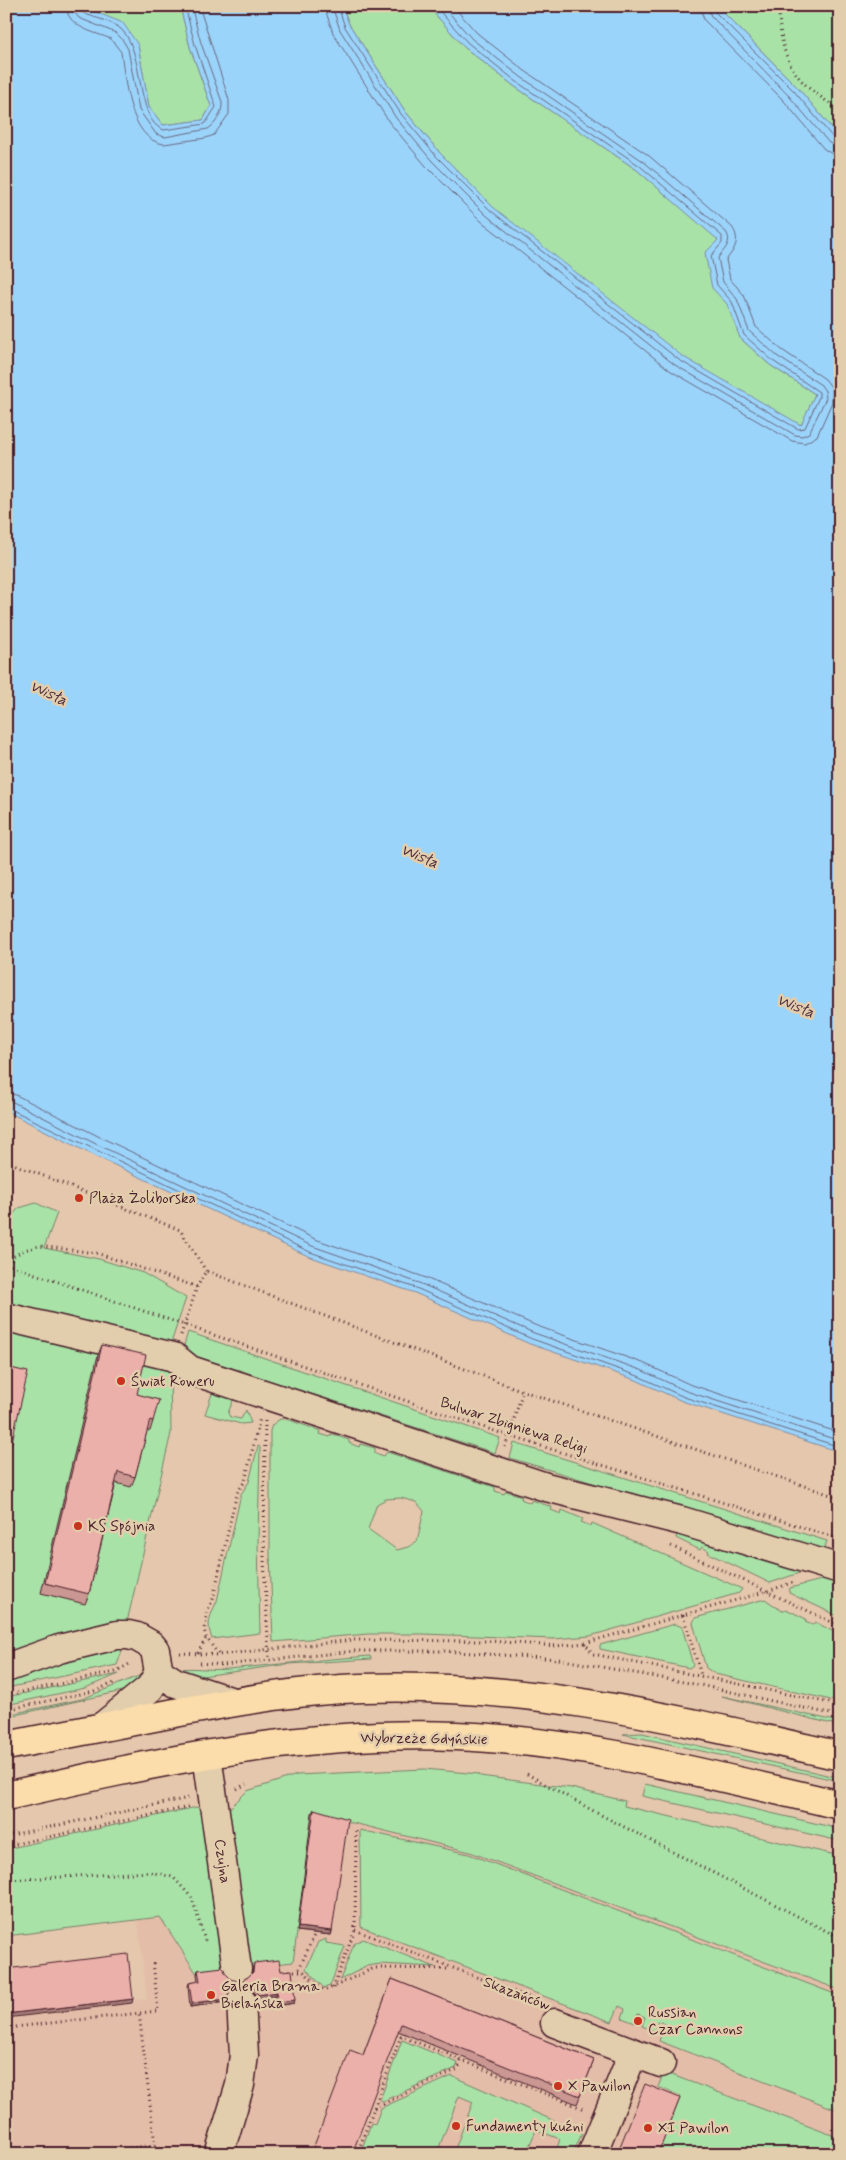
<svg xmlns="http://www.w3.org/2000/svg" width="846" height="2160" viewBox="0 0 846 2160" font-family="Mynerve,sans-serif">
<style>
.built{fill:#e3bda8}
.green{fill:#a8e2a7;stroke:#798069;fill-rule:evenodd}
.water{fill:#9bd4fb;stroke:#7b8ca8}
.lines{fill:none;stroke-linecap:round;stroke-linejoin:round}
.shore{stroke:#6a677e;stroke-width:1}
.minor-casing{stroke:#4a1f2b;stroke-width:31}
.major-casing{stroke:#4a1f2b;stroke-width:31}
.path{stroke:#4a1f2b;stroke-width:3;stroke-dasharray:1 4;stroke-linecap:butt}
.minor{stroke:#e2cdac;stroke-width:28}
.major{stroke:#fbddab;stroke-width:28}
.wall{fill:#ca9792;stroke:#4a1f2b}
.shaded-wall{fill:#a47b77;stroke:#4a1f2b}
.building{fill:#ebb0aa;stroke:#4a1f2b}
.poi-dot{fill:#c8321e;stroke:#e2cdac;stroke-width:2}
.labels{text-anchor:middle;stroke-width:5;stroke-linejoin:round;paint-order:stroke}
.poi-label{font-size:15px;fill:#4a1f2b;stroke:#e2cdac;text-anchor:start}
.street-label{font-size:15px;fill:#4a1f2b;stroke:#e2cdac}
.water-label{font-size:16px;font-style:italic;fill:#523140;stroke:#e2cdac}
</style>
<rect width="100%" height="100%" fill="#e4c7ac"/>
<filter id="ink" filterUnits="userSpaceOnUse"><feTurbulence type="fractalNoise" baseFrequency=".02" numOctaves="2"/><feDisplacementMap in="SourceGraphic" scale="10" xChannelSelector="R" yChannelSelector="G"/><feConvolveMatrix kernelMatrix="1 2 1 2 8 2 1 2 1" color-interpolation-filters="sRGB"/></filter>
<g filter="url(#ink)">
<!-- built -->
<polygon class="built" points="312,1813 470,1852 840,1990 840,2154 6,2154 6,2018 131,2003 132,2001 147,1999 138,1920 160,1917 197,1974"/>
<!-- green -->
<g class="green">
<polygon points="81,6 180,6 190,47 211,106 203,120 163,125 149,107 138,45"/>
<polygon points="342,6 428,6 464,47 514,86 637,170 719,240 740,338 770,365 815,394 802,425 658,378 440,153 405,111 349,24"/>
<polygon points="717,6 840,6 840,138 798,88"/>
<polygon points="36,1203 57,1213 44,1248 99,1259 143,1273 186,1298 169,1349 6,1310 6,1222 19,1208"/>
<polygon points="6,1326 144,1359 170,1372 171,1433 127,1622 118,1620 122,1651 117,1665 6,1688"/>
<polygon points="188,1332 500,1438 495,1453 182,1352"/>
<polygon points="213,1391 234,1398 228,1413 230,1417 241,1419 246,1410 251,1423 241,1424 205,1414"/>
<path d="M 280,1419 L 289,1420 L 321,1431 L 320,1434 L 330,1437 L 331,1434 L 349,1440 L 349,1443 L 359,1447 L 360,1444 L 375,1448 L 375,1453 L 384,1456 L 387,1452 L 495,1487 L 495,1491 L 504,1494 L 506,1491 L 522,1496 L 521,1499 L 530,1503 L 532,1500 L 552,1507 L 551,1510 L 561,1514 L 562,1510 L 583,1519 L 581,1522 L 591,1526 L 592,1523 L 742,1589 L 739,1593 L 590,1636 L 554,1639 L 423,1634 L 368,1634 L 273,1642 L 270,1554 L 270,1431 L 272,1425 ZM 401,1498 L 416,1502 L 424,1511 L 417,1541 L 408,1547 L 397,1550 L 368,1529 L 377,1504 L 386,1499 Z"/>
<polygon points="514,1443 827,1541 823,1552 510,1458"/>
<path d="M 258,1446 L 260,1447 L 258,1540 L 260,1633 L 212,1639 C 206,1623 210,1616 217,1601 L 241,1494 L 249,1482 Z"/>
<polygon points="678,1530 805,1571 770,1583 708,1553 709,1551 702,1547 700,1550 676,1538"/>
<polygon points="825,1579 840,1580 840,1617 789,1593 790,1588"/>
<polygon points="765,1599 782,1611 786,1609 806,1619 805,1622 813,1625 815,1622 838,1634 840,1638 840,1702 715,1674 706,1668 693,1623 695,1618"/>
<polygon points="675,1624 682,1627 693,1665 689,1668 600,1649 600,1645"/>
<path d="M 370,1656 L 371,1659 L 289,1664 L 195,1677 L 174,1670 C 192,1666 209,1671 228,1669 C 275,1665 323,1659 370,1656 Z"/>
<polygon points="146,1673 131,1689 6,1717 6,1715 82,1699"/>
<polygon points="119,1674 85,1688 6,1705 6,1697"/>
<polygon points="722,1696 840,1722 840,1726"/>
<polygon points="642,1733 840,1778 840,1781 623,1734"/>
<polygon points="424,1769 479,1774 480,1776 571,1788 625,1801 624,1806 840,1856 840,1990 470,1852 313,1813 293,1962 241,1968 228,1810 247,1791 297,1775"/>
<polygon points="645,1784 840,1829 840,1841 642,1796"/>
<polygon points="197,1807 204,1813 230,1969 197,1974 160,1917 6,1936 6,1849"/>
<polygon points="360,1830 469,1854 840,1996 840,2111 659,2041 665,2024 658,2021 654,2031 642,2026 645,2017 638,2014 635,2023 622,2018 625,2009 619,2006 612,2022 361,1927"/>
<polygon points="326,1939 326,1943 345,1946 330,1986 324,1988 306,1969 318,1942"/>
<polygon points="363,1939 435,1967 380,1964 367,1966 340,1980 354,1944"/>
<polygon points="402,2040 458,2063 456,2068 383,2101 380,2100"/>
<polygon points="664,2072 840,2138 840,2154 658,2154 681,2096 658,2087"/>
<polygon points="452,2076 582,2133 573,2154 555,2154 560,2139 536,2130 526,2154 453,2154 473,2102 459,2096 438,2150 448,2154 360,2154 371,2123 375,2124 381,2108"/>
</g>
<!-- water -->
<polygon class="water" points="6,6 81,6 123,23 138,45 149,107 163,125 203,120 211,106 190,47 180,6 342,6 349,24 405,111 440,153 493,207 682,356 801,425 815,394 770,365 740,338 727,304 712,288 705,253 718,240 637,170 514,86 464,47 428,6 717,6 798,88 840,138 840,1452 682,1401 636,1380 530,1344 415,1293 308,1256 91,1154 6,1111"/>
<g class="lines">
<!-- shore -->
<g class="shore">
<path d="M 66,6 C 67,28 95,32 111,39 L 121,52 C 125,78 129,140 164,144 L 206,138 L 214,135 L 229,114 L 229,100 L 199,6"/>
<path d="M 74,6 L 75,13 L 79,18 L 116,33 L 122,39 L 128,49 L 139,110 L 156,134 L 165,137 L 208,129 C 216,124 223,112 222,102 L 201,43 L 191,6"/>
<path d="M 80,6 L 83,13 C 94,18 113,21 122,30 C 145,53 135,121 164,130 L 205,124 L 216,107 L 195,45 L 185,6"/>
<path d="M 324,6 L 333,33 L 389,122 L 426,166 L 481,221 L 671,371 L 792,441 L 805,443 L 817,436 L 832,402 L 832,388 L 825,379 L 782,350 L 756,327 L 744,295 L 730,279 L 726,260 C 735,249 741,240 732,227 L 648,155 L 525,71 L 477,33 L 453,6"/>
<path d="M 332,6 L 340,30 L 396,118 L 432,161 L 486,215 L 675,365 L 795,435 L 802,436 L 809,433 L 826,398 L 825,391 L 821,385 L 777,356 L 749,331 L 737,299 L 723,282 L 718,258 C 724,249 733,243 726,232 L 643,161 L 521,77 L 472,39 L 443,6"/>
<polyline points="338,6 345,27 401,114 436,156 490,210 679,360 798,429 805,428 819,397 819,392 773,361 744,335 732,302 717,285 711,256 722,243 722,236 640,166 517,82 468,43 435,6"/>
<polyline points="700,6 704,20 784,101 824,149 832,154 840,155"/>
<polyline points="707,6 711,16 789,96 829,143 840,147"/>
<polyline points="714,6 715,12 794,91 834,139 840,141"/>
<polyline points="6,1093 16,1095 100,1137 315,1239 421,1276 537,1326 643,1363 689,1384 840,1433"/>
<polyline points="6,1101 13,1102 96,1144 312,1246 419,1283 534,1333 641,1370 686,1391 840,1441"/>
<polyline points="6,1107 310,1252 416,1288 532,1339 638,1376 684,1397 840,1447"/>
</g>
<!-- minor casing -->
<g class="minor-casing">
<g id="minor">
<polyline points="6,1317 174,1357 190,1370 546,1487 682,1521 840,1569"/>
<polyline points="6,1668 59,1649 117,1635 128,1635 137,1637 151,1645 155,1650 159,1672 176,1683 233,1702"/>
<polyline points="103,1726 150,1688 159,1672"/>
<polyline points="207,1755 237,1969"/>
<polyline points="555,2023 661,2063"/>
<polyline points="219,2154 240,2085 244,2055 241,2001"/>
<polyline points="592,2154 633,2053"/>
</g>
</g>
<!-- major casing -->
<g class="major-casing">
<g id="major">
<path d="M 6,1746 C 66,1734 126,1722 185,1711 C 244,1700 303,1690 362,1688 C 527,1682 681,1720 840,1756"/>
<path d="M 6,1796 C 156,1762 301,1730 456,1736 C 586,1741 713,1776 840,1805"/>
</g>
</g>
<!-- path -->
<g class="path">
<path d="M 779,6 C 779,37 784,66 809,88 C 819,96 830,103 840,112"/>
<polyline points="6,1161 180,1230 206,1271"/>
<polyline points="6,1264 509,1436 840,1539"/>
<polyline points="9,1265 14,1256 24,1250 39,1246 96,1253 197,1287"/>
<polyline points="181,1335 197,1287 206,1271 523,1391 840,1498"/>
<polyline points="265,1421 264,1559 269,1659"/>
<polyline points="505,1447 523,1391"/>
<polyline points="835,1538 840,1522"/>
<polyline points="671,1546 840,1626"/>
<polyline points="683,1615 701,1675"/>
<polyline points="585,1643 768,1591 794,1582"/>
<polyline points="180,1653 218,1655 353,1640 490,1641 556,1646 585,1643 593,1654 840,1705"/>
<polyline points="198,1653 206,1638"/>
<polyline points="218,1654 206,1637 204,1629 207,1612 213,1599 234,1505 238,1491 245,1481 260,1418"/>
<polyline points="200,1663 224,1665 355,1651 444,1651 558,1659 700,1685 840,1716"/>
<polyline points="17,1693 115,1672 131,1663"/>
<polyline points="6,1710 94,1691 114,1683"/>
<polyline points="527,1774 599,1814 840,1938"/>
<polyline points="237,1789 246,1784"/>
<polyline points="6,1836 189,1798"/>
<polyline points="6,1846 189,1807"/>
<polyline points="6,1880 150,1872 173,1877 192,1898 206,1944"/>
<polyline points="355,1930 541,2002"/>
<polyline points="299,1969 315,1933"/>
<polyline points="289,1971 303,1971 324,1991 374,1968 451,1969"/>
<polyline points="333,1988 355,1930 356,1831"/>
<polyline points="264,2002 276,2001"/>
<polyline points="6,2028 158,2011 153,1961"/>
<polyline points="374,2108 458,2069 461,2061"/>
<polyline points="107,2154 108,2151 155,2145 139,2013"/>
<polyline points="357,2154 401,2036 584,2109"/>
</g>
<!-- minor -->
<use href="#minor" class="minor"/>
<!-- major -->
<use href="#major" class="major"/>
</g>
<!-- wall -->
<g class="wall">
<polygon points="102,1345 137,1394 153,1421 150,1431 147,1431 135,1477 131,1487 116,1483 89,1594 85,1604 41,1593 98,1355"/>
<polygon points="314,1809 332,1931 331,1935 297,1931 312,1813"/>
<polygon points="254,1963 281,1971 294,2003 277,2006 275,1996 256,1999 254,1992 248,1987 240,1985 232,1988 228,1993 225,2002 190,2007 188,1986 189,1983 198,1982 197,1974 198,1970 226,1974 232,1980 241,1981 248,1977 252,1973"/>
<polygon points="392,1979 594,2060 577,2104 398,2031 363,2055"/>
</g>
<!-- shaded-wall -->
<g class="shaded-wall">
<polygon points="298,1927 332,1931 331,1935 297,1931"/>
<polygon points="241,1982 240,1985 232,1988 227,1994 229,1990 233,1984"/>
<polygon points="277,1992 275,1996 256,1999 258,1995"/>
<polygon points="133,1999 132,2003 6,2018 6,2014"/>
<polygon points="227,1999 225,2002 190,2007 192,2003"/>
<polygon points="295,2000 294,2003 277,2006 278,2002"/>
</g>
<!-- building -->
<g class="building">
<polygon points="102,1345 146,1355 137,1394 159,1400 153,1421 150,1420 135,1477 118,1472 89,1594 45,1583"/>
<polygon points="6,1367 28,1372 6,1467"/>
<polygon points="314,1809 348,1819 332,1931 298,1927"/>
<polygon points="128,1954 133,1999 6,2014 6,1969"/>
<polygon points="279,1960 281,1971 292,1970 295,2000 278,2002 277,1992 258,1995 255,1988 250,1984 241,1982 233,1984 229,1990 227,1999 192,2003 189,1983 200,1981 198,1970 223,1967 226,1974 232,1980 241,1981 248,1977 253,1972 254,1963"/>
<polygon points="392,1979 594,2060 580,2096 401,2024 352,2154 311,2154 350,2050 363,2055"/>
<polygon points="645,2084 680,2098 658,2154 617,2154"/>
</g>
</g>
<!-- markers -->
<g class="poi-dot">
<circle cx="79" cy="1198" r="5"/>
<circle cx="121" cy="1381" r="5"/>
<circle cx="78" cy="1526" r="5"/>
<circle cx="211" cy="1995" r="5"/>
<circle cx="638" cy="2021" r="5"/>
<circle cx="558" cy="2086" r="5"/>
<circle cx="456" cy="2126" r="5"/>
<circle cx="648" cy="2128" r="5"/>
</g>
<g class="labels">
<!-- poi labels -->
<g class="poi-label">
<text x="89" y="1203">Plaża Żoliborska</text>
<text x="131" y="1386">Świat Roweru</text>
<text x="88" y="1531">KS Spójnia</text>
<text x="221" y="1991">Galeria Brama<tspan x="221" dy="17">Bielańska</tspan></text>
<text x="648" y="2017">Russian<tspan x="648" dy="17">Czar Cannons</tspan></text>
<text x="568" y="2091">X Pawilon</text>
<text x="466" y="2131">Fundamenty kuźni</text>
<text x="658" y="2133">XI Pawilon</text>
</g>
<!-- street labels -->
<g class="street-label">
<text transform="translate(514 1425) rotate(18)" y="5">Bulwar Zbigniewa Religi</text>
<text transform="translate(424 1738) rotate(1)" y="5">Wybrzeże Gdyńskie</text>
<text transform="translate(223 1861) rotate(82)" y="5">Czujna</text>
<text transform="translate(517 1993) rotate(21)" y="5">Skazańców</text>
</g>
<!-- water labels -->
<g class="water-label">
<text transform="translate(49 692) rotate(25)" y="6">Wisła</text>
<text transform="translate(420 855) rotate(23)" y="6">Wisła</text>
<text transform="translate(796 1005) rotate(22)" y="6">Wisła</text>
</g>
</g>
<!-- margin -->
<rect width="846" height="2160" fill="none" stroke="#e2cdac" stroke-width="25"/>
<rect x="12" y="12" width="821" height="2135" fill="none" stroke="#4a1f2b" stroke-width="2" filter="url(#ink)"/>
</svg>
